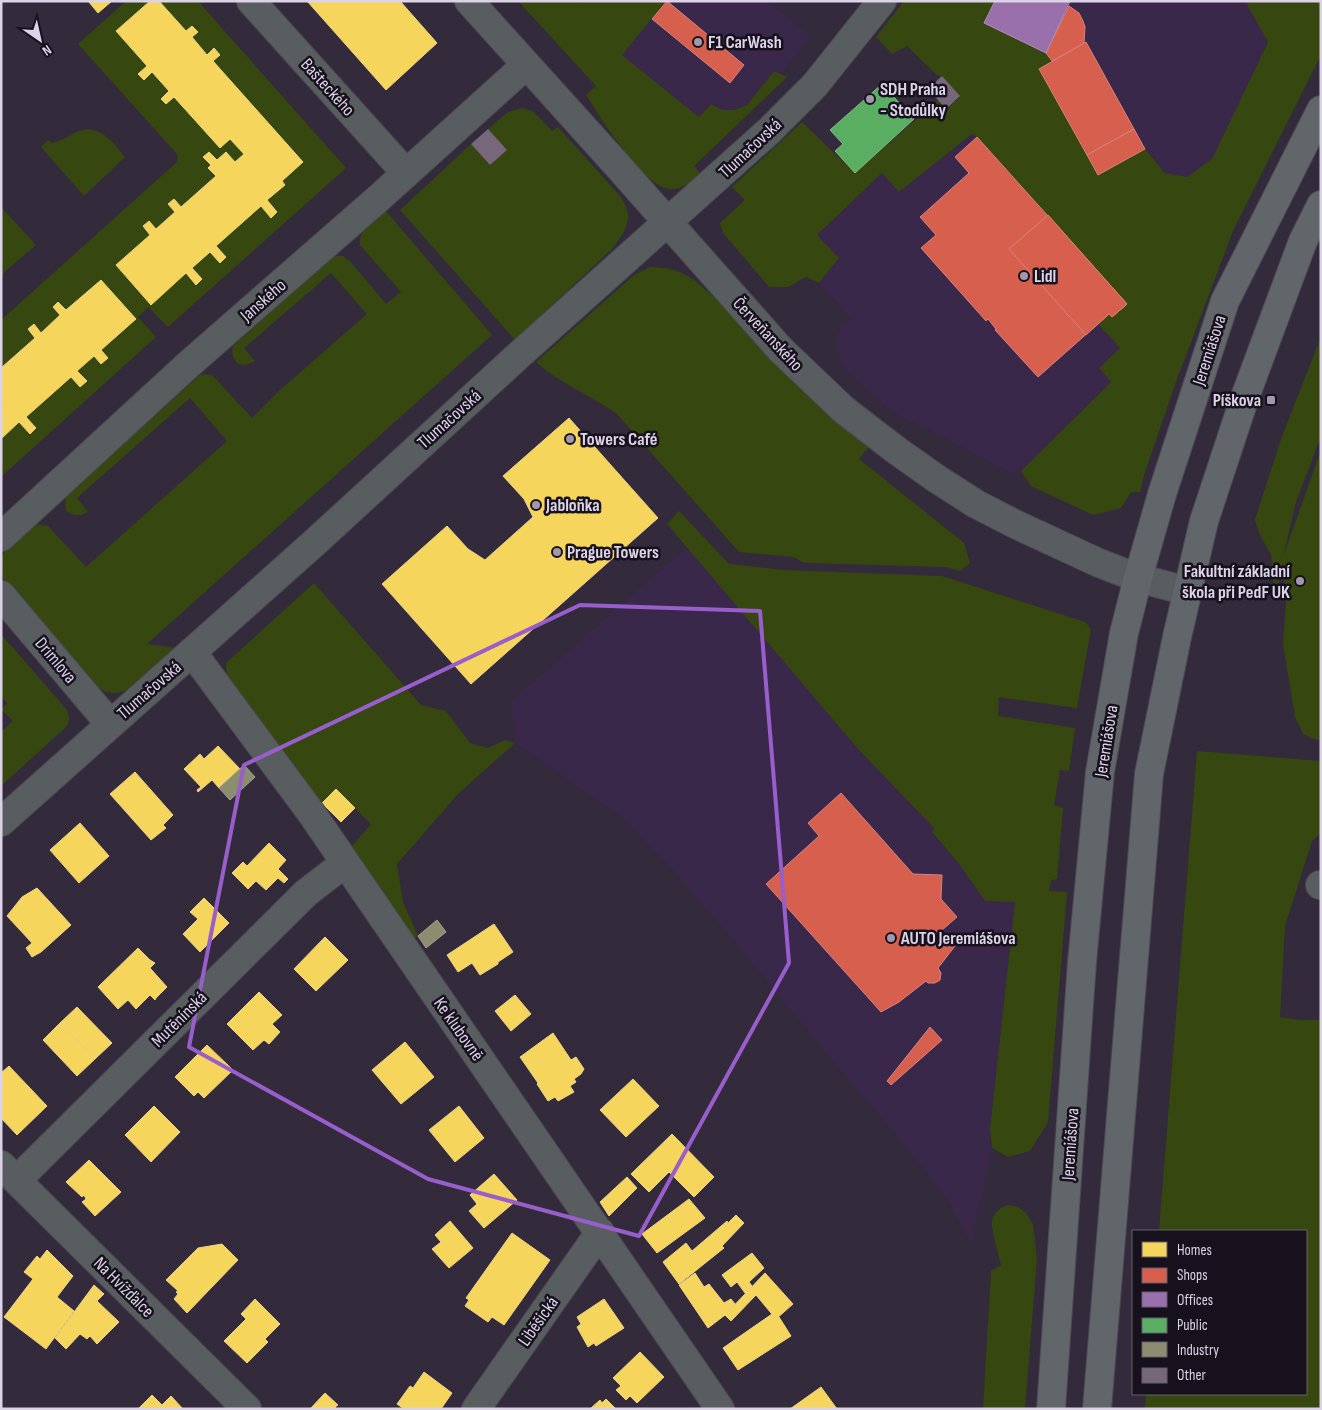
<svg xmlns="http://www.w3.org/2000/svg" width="1322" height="1410" viewBox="0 0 1322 1410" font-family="'Sofia Sans Condensed',sans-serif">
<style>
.built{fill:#39284a}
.green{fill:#364710}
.homes{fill:#f6d55c;stroke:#eed486}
.shops{fill:#d6604d;stroke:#d8827b}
.offices{fill:#9970ab;stroke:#ad8ebd}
.public{fill:#5aae61;stroke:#81b989}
.industry{fill:#8c8c6e;stroke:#a4a192}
.building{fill:#76687a}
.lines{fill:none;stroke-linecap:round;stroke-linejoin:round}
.minor-casing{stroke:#4e4855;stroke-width:30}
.major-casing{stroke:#4e4855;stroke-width:30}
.minor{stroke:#585d5f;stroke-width:28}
.major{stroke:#61666a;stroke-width:28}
.marked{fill:none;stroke:#985ecb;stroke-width:4;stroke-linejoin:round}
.poi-dot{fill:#a198ab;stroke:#17111e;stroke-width:2}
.labels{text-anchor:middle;stroke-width:5;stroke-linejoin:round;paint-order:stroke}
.poi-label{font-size:18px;font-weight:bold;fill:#dcd3e7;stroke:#17111e;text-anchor:start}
.street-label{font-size:18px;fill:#dcd3e7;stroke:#17111e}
</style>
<rect width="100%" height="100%" fill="#332b3b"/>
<!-- built -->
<g class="built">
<polygon points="569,1 767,1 810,36 781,74 774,71 747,105 734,110 723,110 711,104 700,117 603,40"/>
<polygon points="995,1 1245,1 1268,41 1212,160 1187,177 1165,173 1145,149 1098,175 1039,69 984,23"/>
<polygon points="972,134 977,137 1127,304 1112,317 1109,314 1120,349 1111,382 1021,471 1011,473 932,431 901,417 887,408 844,367 838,353 837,337 840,328 851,318 819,283 839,258 817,235 882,173 899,192"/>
<polygon points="690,549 858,749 934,828 932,833 960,865 1015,902 990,1129 992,1148 971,1243 945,1195 870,1103 846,1077 739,947 671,868 620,815 515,743 512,701 681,552"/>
</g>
<!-- green -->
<g class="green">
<polygon points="126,1 150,1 116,31 147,66 138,74 144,80 152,72 169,91 161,99 166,104 174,97 230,139 244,154 235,162 226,152 217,160 209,152 204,157 211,165 208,168 216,176 181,207 174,199 168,204 175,212 156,229 148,221 143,226 150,235 116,265 151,304 186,273 196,284 202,279 192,268 210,252 220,263 226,257 216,246 261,206 271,217 277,212 267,200 285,185 213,61 220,55 214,49 207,55 192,37 198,32 193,26 186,31 159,1 198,1 346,168 168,327 148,307 138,317 156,337 1,477 1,438 19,422 30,433 36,428 26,417 71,377 80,387 86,381 77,371 94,356 108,358 101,350 136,319 101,280 66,310 58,302 53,307 60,315 41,333 33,324 28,329 35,338 1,368 1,320 177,162 178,157 176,153 78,44"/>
<path d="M 518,1 L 580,1 L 581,3 L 583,1 L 666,1 L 622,55 L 699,117 L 711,104 L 723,110 L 734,110 L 747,105 L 774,71 L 787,77 L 694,166 L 701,174 C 692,181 682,190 670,189 C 642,186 601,118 586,95 L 596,86 Z"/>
<polygon points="904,1 995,1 984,23 1046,53 1052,61 1039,69 1098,175 1145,149 1165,173 1187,177 1212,159 1268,42 1245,1 1321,1 1321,55 1233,231 1177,379 1144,475 1140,492 1131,492 1121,508 1093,515 1031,486 1021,471 1111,382 1099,368 1120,348 1098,324 1109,314 1113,317 1127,304 977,137 972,134 899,192 882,173 817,235 839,258 819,283 806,277 788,287 769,287 723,233 720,223 745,200 732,187 802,122 855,173 938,100 946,109 960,97 942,76 937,75 907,46 892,54 876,37"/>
<path d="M 522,108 L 534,112 L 552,131 L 558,127 L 621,197 C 635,218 626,231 612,249 L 515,340 L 400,210 L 471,144 L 490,165 L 507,150 L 488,129 L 508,112 Z"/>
<path d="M 88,129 C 106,131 114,144 125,157 L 84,196 L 41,147 L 48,140 L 52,143 C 67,140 72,131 88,129 Z"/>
<polygon points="1,207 36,245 1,275"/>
<path d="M 386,211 L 492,335 L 147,644 L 177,648 C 161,663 130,700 106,692 C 101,690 96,686 92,683 L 3,578 C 1,571 0,561 3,554 C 10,542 25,533 35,524 L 48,526 L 86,567 L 227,441 L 190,398 L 77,498 L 88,512 C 79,517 75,516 66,511 L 65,497 L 201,374 L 212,375 L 252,418 L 280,390 L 367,314 L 331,273 L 244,348 L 255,361 L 246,365 L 238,364 C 233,358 231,354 233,346 L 334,256 L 343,256 L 350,261 L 386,304 L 401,292 L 360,245 C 358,228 374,220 386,211 Z"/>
<path d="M 650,267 L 666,268 L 680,272 L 693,279 L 716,299 L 839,424 L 870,445 L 859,459 L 964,543 L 970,563 L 960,571 L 945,567 L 809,563 L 802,562 L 794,557 L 739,552 L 617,414 C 591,395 560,384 536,362 L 634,275 Z"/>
<polygon points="1321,337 1321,436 1296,502 1283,557 1321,450 1321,740 1313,739 1303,734 1295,717 1283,644 1286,601 1283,563 1279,574 1279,591 1274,590 1271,555 1260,535 1255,520 1281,439"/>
<polygon points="679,511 729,564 784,570 942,576 1085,622 1091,629 1077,708 999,697 998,716 1075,728 1069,771 1060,770 1054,805 1063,808 1057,879 1051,880 1049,891 1067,892 1048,1122 1030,1151 1008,1157 992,1148 990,1129 1015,902 985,901 960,865 932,832 934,828 858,749 667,524"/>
<polygon points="314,583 421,705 446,711 470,743 488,748 505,740 515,743 458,794 397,864 403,902 418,936 410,943 347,852 371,824 336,789 321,803 228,686 226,663"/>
<path d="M 1,634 L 67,710 C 70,718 70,722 65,728 L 1,786 L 1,732 L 13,721 L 1,709 L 7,703 L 1,697 Z"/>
<polygon points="1197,751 1321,761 1321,833 1312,841 1285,926 1280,1017 1301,1020 1321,1020 1321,1409 1145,1409 1146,1394 1306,1394 1306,1231 1159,1231"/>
<path d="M 1008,1205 L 1018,1207 L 1026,1213 L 1033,1224 L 1037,1259 L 1025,1409 L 983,1409 L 991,1271 L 1001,1265 C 999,1256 991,1229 992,1222 C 993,1213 1000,1207 1008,1205 Z"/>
</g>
<!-- homes -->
<g class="homes">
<polygon points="88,1 112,1 98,13"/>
<polygon points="150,1 159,1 186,31 192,26 198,32 192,37 207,55 214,48 220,55 213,61 303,162 282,181 285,185 267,200 277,212 271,218 261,206 216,246 226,257 220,263 210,252 192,268 202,279 196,285 186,273 151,305 116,265 150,235 143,226 149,221 156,229 175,212 168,204 174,199 181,207 216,176 208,168 211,165 203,157 209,152 217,160 226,152 235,162 244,154 230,139 220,148 174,97 166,104 161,99 169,91 152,72 144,80 138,74 147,66 116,31"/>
<polygon points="307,1 400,1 437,43 386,90"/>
<polygon points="101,280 136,319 101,350 108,358 101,364 94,356 77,371 87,381 80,387 71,377 26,417 36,428 30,434 19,422 2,438 1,368 35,338 28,329 34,324 41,333 60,315 53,307 58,302 66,310"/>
<polygon points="569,418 658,518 471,684 382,584 447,526 468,549 485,560 533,517 524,499 503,476"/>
<polygon points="218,746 240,769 219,788 212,780 198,792 197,790 201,787 184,769 200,754 204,759"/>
<polygon points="135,772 173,815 163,825 166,828 151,840 110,794"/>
<polygon points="336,789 355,808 341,822 322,803"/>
<polygon points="80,823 109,856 79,883 50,850"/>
<polygon points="269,843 286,860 278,869 288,879 284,883 278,878 266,890 256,881 248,889 232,873 243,862 247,866"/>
<polygon points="37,888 71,925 41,952 32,957 26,948 32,943 7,916 22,897"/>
<polygon points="204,898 229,923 200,952 183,934 198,919 190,912"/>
<polygon points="494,924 513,952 498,962 498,964 480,975 472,963 458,972 447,955"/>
<polygon points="325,937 348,960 316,991 294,969"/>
<polygon points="138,948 150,960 155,963 150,968 167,987 156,998 155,1000 150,995 136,1009 128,1000 118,1009 98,987"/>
<polygon points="259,992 282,1015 272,1024 280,1032 269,1044 264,1040 253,1050 227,1024"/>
<polygon points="515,995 531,1014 511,1031 495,1011"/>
<polygon points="77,1007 112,1043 95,1059 60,1023"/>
<polygon points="60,1023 95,1059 77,1076 43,1040"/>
<polygon points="553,1033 571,1060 576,1057 584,1069 581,1074 574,1079 576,1082 570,1086 574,1092 558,1101 555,1097 548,1101 537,1084 538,1083 520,1057"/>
<polygon points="405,1042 434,1077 401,1104 372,1070"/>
<polygon points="207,1045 233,1070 204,1098 198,1092 194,1096 175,1077"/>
<polygon points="9,1066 47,1106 17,1135 1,1118 1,1073"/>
<polygon points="633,1079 659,1106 626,1137 600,1110"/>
<polygon points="154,1106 180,1132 151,1162 125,1135"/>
<polygon points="459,1106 484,1138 455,1162 429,1130"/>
<polygon points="672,1134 714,1177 694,1197 669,1172 649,1192 631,1174"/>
<polygon points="89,1160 121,1192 95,1216 82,1202 86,1199 84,1195 82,1197 66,1182"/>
<polygon points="494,1174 517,1200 484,1228 469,1211 477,1204 470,1195"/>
<polygon points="627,1177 637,1188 609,1216 600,1202"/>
<polygon points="689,1199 705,1218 657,1253 642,1234"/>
<polygon points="736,1215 744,1223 722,1246 724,1248 679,1284 663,1262 686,1243 692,1251 727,1221 728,1223"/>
<polygon points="450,1221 473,1248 449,1268 432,1249 441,1242 435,1235"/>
<polygon points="512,1233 550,1260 504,1325 492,1317 488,1322 465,1306 469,1300 466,1298"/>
<polygon points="222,1244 238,1260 187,1313 174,1299 178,1294 176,1292 178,1291 166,1280 198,1248"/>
<polygon points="47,1250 73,1276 57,1297 74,1311 46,1349 4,1317 33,1279 24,1272 37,1256 40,1259"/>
<polygon points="752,1253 764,1268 749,1282 752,1286 745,1293 737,1282 731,1287 722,1275"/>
<polygon points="695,1273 704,1287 709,1284 724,1303 731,1299 735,1304 725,1315 708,1328 679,1285"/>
<polygon points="765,1273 793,1304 776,1319 756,1295 731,1321 725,1315"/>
<polygon points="94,1285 104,1294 97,1301 119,1322 97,1344 90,1336 87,1339 80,1334 66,1349 55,1338"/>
<polygon points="255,1299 280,1324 265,1339 268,1342 247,1363 224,1341 246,1319 241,1314"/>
<polygon points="604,1299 624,1328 596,1346 594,1343 588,1347 577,1327 581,1324 577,1317"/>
<polygon points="772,1314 776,1319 779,1317 791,1336 738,1370 723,1348"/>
<polygon points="640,1352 664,1377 637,1403 630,1396 626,1400 616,1390 621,1386 613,1378"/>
<polygon points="424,1372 452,1393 441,1409 404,1409 397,1404 410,1386 413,1388"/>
<polygon points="821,1387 837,1409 790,1409"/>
<polygon points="325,1393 338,1405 335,1407 337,1409 310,1409"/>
<polygon points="152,1395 162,1405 171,1396 183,1409 138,1409"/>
<polygon points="606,1399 616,1409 590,1409 600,1400 602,1403"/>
</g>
<!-- shops -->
<g class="shops">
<polygon points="667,1 744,65 730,83 652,19"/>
<polygon points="1069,6 1079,13 1083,21 1085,27 1084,43 1052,61 1046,53"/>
<polygon points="1086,42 1134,129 1087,155 1039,69"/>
<polygon points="1134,129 1145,149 1098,175 1087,155"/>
<polygon points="977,137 1127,304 1112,317 1109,314 1038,377 995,330 996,329 988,319 986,321 921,248 936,235 920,217 969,173 955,157"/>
<polygon points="1048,215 1127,304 1112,317 1109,314 1086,335 1009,249"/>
<polygon points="841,793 913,874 942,875 941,899 957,917 941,931 955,946 938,968 941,973 940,980 935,983 928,983 926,981 899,1002 881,1012 766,884 819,836 808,823"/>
<polygon points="930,1027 942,1040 891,1085 887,1081"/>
</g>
<!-- offices -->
<polygon class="offices" points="995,1 1070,1 1046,53 984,23"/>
<!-- public -->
<polygon class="public" points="882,84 914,119 855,173 835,151 843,144 830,130"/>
<!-- industry -->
<g class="industry">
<polygon points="244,765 255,777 230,800 219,788"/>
<polygon points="437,920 446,932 426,948 418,936"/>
</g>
<!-- building -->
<g class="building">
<polygon points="942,76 960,96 946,109 928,89"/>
<polygon points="488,129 507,150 490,165 471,144"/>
</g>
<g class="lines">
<!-- minor casing -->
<g class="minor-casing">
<g id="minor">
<polyline points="251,1 406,173"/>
<polyline points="469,1 617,165 780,349 844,410 896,450 937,479 976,504 1015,524 1099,563 1138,578 1187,591"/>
<polyline points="1,537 189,364 380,197 526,65"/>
<polyline points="1,595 110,724"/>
<polyline points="192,652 312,814 720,1409"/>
<polyline points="1,822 313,544 519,355 769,131 815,85 882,1"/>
<polyline points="1320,885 1321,885"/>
<polyline points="1,1165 247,1409"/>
<polyline points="17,1180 306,893 345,863"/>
<polyline points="476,1409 600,1232"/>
</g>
</g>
<!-- major casing -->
<g class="major-casing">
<g id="major">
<polyline points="1051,1409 1082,962 1100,772 1124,633 1138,578 1162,494 1225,301 1321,110"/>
<polyline points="1097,1409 1149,774 1177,637 1204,521 1245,397 1303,241 1321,205"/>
</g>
</g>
<!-- minor -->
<use href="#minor" class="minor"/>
<!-- major -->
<use href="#major" class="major"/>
</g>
<!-- marked area -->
<path class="marked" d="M 580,605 L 760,611 L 789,963 L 639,1236 L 428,1179 L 189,1047 L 244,765 Z"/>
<!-- markers -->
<g class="poi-dot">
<circle cx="698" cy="42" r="5"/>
<circle cx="870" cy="99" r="5"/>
<circle cx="1024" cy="276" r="5"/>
<rect x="1266" y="395" width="10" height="10" rx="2.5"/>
<circle cx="570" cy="439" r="5"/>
<circle cx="536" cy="505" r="5"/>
<circle cx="557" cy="552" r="5"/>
<circle cx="1300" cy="581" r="5"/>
<circle cx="891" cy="938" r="5"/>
</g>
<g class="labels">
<!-- poi labels -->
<g class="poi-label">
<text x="708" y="48">F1 CarWash</text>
<text x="880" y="95">SDH Praha<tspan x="880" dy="21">- Stodůlky</tspan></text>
<text x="1034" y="282">Lidl</text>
<text x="1261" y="406" text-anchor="end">Píškova</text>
<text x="580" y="445">Towers Café</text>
<text x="546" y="511">Jabloňka</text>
<text x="567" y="558">Prague Towers</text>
<text x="1290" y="577" text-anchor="end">Fakultní základní<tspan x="1290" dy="21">škola při PedF UK</tspan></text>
<text x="901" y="944">AUTO Jeremiášova</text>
</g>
<!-- street labels -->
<g class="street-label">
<text transform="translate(328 87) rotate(48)" y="6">Bašteckého</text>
<text transform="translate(750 148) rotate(-43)" y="6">Tlumačovská</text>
<text transform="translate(263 300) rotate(-41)" y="6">Janského</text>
<text transform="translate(768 334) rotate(47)" y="6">Červeňanského</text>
<text transform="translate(1209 350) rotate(-72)" y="6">Jeremiášova</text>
<text transform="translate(449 419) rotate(-42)" y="6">Tlumačovská</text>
<text transform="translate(56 660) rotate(50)" y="6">Drimlova</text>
<text transform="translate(149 690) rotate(-41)" y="6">Tlumačovská</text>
<text transform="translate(1106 741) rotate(-81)" y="6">Jeremiášova</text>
<text transform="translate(179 1019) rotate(-45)" y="6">Mutěnínská</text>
<text transform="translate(459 1029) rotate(55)" y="6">Ke klubovně</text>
<text transform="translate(1070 1144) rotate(-86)" y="6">Jeremiášova</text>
<text transform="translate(124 1287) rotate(45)" y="6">Na Hvížďalce</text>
<text transform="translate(538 1321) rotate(-55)" y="6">Liběšická</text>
</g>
</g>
<!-- border -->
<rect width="1322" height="1410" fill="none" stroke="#dcd3e7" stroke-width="5"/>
<!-- legend -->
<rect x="1132" y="1230" width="175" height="165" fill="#17111e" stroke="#665f6e"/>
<rect x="1142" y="1242" width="25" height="15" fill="#f6d55c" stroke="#665f6e"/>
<text x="1177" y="1255" font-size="15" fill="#dcd3e7">Homes</text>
<rect x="1142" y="1268" width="25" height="15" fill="#d6604d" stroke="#665f6e"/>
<text x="1177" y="1280" font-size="15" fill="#dcd3e7">Shops</text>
<rect x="1142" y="1292" width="25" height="15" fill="#9970ab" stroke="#665f6e"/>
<text x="1177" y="1305" font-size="15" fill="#dcd3e7">Offices</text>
<rect x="1142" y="1318" width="25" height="15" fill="#5aae61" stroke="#665f6e"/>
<text x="1177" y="1330" font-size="15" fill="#dcd3e7">Public</text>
<rect x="1142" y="1342" width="25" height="15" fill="#8c8c6e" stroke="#665f6e"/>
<text x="1177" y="1355" font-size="15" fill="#dcd3e7">Industry</text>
<rect x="1142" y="1368" width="25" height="15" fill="#76687a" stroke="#665f6e"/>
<text x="1177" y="1380" font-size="15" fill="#dcd3e7">Other</text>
<!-- north arrow -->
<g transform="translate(40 40) rotate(146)" stroke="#17111e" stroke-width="4" paint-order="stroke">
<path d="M0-4L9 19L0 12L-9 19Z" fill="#dcd3e7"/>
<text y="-8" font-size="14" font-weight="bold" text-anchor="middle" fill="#dcd3e7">N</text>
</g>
</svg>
